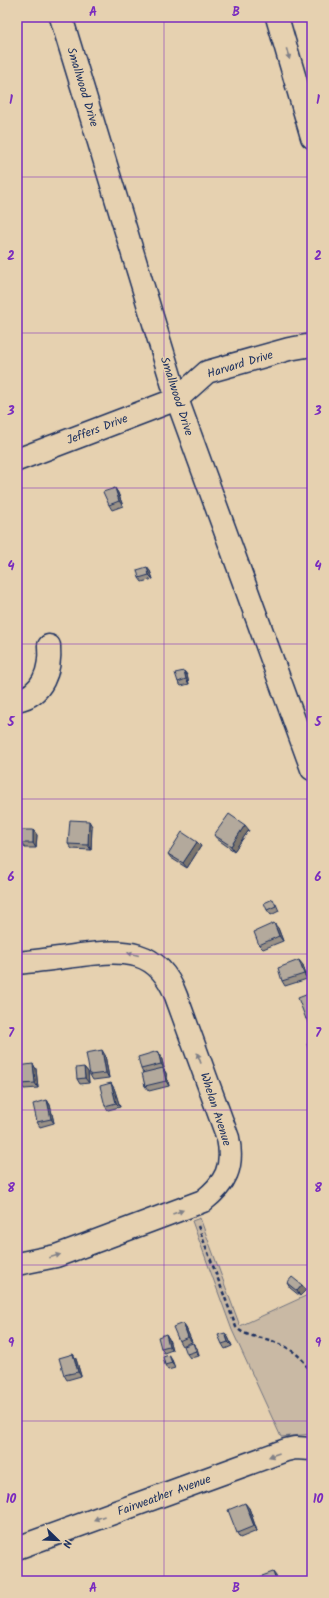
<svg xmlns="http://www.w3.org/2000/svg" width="329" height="1598" viewBox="0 0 329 1598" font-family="Kalam,sans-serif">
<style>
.green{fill:#c9b9a4;stroke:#727481}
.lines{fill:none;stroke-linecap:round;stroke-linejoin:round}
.minor-casing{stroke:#1b2f5e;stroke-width:25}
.path{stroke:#1b2f5e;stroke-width:2.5;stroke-dasharray:4 3;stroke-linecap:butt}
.minor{stroke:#e6d1b0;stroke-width:22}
.wall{fill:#9a9186;stroke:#1b2f5e}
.shaded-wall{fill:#7d766d;stroke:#1b2f5e}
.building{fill:#b3a99c;stroke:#1b2f5e}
.oneway{fill:#808087}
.grid{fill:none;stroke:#7b2cbf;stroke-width:1;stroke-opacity:0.55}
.labels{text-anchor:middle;stroke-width:3;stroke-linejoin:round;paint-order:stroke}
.street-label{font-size:12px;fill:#1b2f5e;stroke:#e6d1b0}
.neatline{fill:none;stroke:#7b2cbf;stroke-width:1.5}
.grid-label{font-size:13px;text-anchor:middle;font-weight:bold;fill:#7b2cbf}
</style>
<rect width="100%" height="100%" fill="#e6d1b0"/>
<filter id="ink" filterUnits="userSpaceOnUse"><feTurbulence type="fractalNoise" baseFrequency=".025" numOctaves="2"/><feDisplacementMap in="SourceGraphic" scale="8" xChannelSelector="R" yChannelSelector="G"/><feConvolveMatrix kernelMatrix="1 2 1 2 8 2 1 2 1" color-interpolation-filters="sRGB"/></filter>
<g filter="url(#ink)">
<!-- green -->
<polygon class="green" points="200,1218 240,1326 312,1293 312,1434 281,1437 232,1330 192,1221"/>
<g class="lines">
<!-- minor casing -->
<g class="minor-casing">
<g id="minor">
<polyline points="61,17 177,399 312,769"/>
<polyline points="277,17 312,137"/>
<polyline points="17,460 177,399 207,372 289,349 312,345"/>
<path d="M 17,700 C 43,695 51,670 49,646"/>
<path d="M 17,963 C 38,961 59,958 81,955 C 124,950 158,948 176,996 L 228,1138 C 234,1167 226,1183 203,1201 L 56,1256 L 17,1264"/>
<polyline points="17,1548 286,1450 295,1448 312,1449"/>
</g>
</g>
<!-- path -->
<path class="path" d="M 198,1226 L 236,1327 C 243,1335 253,1336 262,1338 C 285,1344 304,1354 312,1377"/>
<!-- minor -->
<use href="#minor" class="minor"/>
</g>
<!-- wall -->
<g class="wall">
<polygon points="115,488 118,493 123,506 112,510 109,505"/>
<polygon points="150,571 153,579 142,582 139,578"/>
<polygon points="184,671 187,675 189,684 181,686 178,682"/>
<polygon points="92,826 91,850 72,849 68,844"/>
<polygon points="33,830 37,835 36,848 25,848 21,843"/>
<polygon points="249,830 234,851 217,839 214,835"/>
<polygon points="197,842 201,846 187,868 171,858 168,854"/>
<polygon points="276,904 279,911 271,915 267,910"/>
<polygon points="278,928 283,941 263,949 259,945"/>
<polygon points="303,965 307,979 285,986 282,981"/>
<polygon points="312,996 312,1022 309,1023 306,1019"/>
<polygon points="158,1051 161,1056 164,1068 163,1069 166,1073 169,1086 149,1091 145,1086 143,1073 141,1069"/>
<polygon points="105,1055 109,1078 93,1080 90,1075"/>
<polygon points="33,1064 36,1069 38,1088 24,1089 21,1084"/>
<polygon points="84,1067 88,1072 89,1083 80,1084 77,1079"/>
<polygon points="114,1088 120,1107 108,1110 105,1106"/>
<polygon points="47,1100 50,1105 54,1123 40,1127 37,1122"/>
<polygon points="287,1283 306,1290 300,1296 290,1288"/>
<polygon points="186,1328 192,1342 182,1346 179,1341"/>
<polygon points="166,1334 169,1339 172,1350 164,1353 161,1348"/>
<polygon points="228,1337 232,1346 225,1349 222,1344"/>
<polygon points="197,1348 199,1356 190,1358 187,1354"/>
<polygon points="73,1354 76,1359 81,1376 67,1380 64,1375"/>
<polygon points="172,1360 175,1368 168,1370 165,1365"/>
<polygon points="249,1508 257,1531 240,1538 237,1533"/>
</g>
<!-- shaded-wall -->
<g class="shaded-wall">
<polygon points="115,488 118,493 123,506 119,501"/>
<polygon points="147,567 150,571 153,579 149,575"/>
<polygon points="184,671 187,675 189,684 186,679"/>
<polygon points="89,821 92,826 91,850 88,845"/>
<polygon points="245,825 249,830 234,851 231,846"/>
<polygon points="33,830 37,835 36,848 33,843"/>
<polygon points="197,842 201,846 187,868 183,863"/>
<polygon points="274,923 278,928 283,941 279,936"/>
<polygon points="299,960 303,965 307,979 304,974"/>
<polygon points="102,1050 105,1055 109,1078 106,1073"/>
<polygon points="158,1051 161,1056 164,1068 161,1064"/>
<polygon points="33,1064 36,1069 38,1088 35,1083"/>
<polygon points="84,1067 88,1072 89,1083 85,1078"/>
<polygon points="163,1068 166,1073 169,1086 166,1081"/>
<polygon points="111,1083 114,1088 120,1107 116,1103"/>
<polygon points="47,1100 50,1105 54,1123 51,1119"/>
<polygon points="302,1285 306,1290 300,1296 297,1291"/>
<polygon points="183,1323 186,1328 192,1342 188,1337"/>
<polygon points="225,1333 228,1337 232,1346 228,1342"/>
<polygon points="166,1334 169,1339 172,1350 169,1346"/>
<polygon points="193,1343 197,1348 199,1356 196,1351"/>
<polygon points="73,1354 76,1359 81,1376 78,1372"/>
<polygon points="169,1355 172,1360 175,1368 172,1363"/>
<polygon points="17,1376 18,1378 18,1404 17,1402"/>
<polygon points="245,1503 249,1508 257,1531 254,1526"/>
<polygon points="273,1572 276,1576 278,1581 276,1581"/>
</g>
<!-- building -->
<g class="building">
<polygon points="115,488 119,501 109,505 103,492"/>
<polygon points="147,567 149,575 139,578 137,570"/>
<polygon points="184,671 186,679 178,682 175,673"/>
<polygon points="229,814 245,825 231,846 214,835"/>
<polygon points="70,820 89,821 88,845 68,844"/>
<rect x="21" y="830" width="12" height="13"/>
<polygon points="182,832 197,842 183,863 168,854"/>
<polygon points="273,899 276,906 267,910 264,903"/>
<polygon points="274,923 279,936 259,945 254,932"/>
<polygon points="299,960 304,974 282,981 278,968"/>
<polygon points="311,993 312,996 312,1016 306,1019 298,998"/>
<polygon points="312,1042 312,1061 307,1044"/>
<polygon points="102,1050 106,1073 90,1075 86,1053"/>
<polygon points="158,1051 161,1064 141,1069 138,1057"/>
<polygon points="33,1064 35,1083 21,1084 18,1066"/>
<polygon points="84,1067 85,1078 77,1079 76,1068"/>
<polygon points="163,1068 166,1081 145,1086 142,1073"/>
<polygon points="111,1083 116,1103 105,1106 100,1086"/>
<polygon points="47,1100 51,1119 37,1122 33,1104"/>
<polygon points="292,1277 302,1285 297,1291 287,1283"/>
<polygon points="183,1323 188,1337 179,1341 173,1327"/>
<polygon points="225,1333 228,1342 222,1344 218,1335"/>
<polygon points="166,1334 169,1346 161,1348 158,1337"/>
<polygon points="193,1343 196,1351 187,1354 184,1346"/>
<polygon points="73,1354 78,1372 64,1375 59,1358"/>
<polygon points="169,1355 172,1363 165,1365 163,1357"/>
<polygon points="245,1503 254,1526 237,1533 228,1510"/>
<polygon points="273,1572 276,1581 264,1581 262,1576"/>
</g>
<!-- one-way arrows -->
<defs><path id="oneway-solid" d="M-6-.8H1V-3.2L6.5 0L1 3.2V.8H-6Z"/></defs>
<g class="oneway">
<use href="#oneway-solid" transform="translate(288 54) rotate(74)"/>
<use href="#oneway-solid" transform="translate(133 954) rotate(-166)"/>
<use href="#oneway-solid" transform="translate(199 1058) rotate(-110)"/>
<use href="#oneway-solid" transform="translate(178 1212) rotate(-20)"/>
<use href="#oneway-solid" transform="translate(55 1256) rotate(-16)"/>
<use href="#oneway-solid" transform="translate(274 1455) rotate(160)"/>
<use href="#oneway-solid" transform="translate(99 1518) rotate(160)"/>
</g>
</g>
<!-- grid -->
<path class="grid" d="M 164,17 L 164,1581M 17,177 L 312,177M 17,333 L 312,333M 17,488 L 312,488M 17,644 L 312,644M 17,799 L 312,799M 17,954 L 312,954M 17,1110 L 312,1110M 17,1265 L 312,1265M 17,1421 L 312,1421"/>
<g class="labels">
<!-- street labels -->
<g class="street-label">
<text transform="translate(83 87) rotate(73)" y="4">Smallwood Drive</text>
<text transform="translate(240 364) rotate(-17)" y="4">Harvard Drive</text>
<text transform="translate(177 396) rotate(72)" y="4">Smallwood Drive</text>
<text transform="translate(97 429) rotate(-21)" y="4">Jeffers Drive</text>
<text transform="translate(216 1109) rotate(72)" y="4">Whelan Avenue</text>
<text transform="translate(164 1495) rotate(-20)" y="4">Fairweather Avenue</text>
</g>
</g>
<!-- margin -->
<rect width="329" height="1598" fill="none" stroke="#e6d1b0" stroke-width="44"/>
<!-- north arrow -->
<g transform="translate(58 1540) rotate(113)" stroke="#e6d1b0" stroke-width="3" paint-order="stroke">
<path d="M0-3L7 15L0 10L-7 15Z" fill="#1b2f5e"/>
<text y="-6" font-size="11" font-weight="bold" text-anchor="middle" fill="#1b2f5e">N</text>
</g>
<rect x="22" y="22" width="285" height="1554" class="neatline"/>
<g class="grid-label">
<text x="93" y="16">A</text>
<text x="236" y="16">B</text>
<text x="11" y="104">1</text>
<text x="318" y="104">1</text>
<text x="11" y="260">2</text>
<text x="318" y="260">2</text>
<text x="11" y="415">3</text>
<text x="318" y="415">3</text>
<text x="11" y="570">4</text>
<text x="318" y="570">4</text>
<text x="11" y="726">5</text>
<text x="318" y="726">5</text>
<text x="11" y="881">6</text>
<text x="318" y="881">6</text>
<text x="11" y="1037">7</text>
<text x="318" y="1037">7</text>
<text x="11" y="1192">8</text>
<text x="318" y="1192">8</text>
<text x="11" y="1347">9</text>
<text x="318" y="1347">9</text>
<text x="11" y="1503">10</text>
<text x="318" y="1503">10</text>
<text x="93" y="1592">A</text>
<text x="236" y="1592">B</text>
</g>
</svg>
